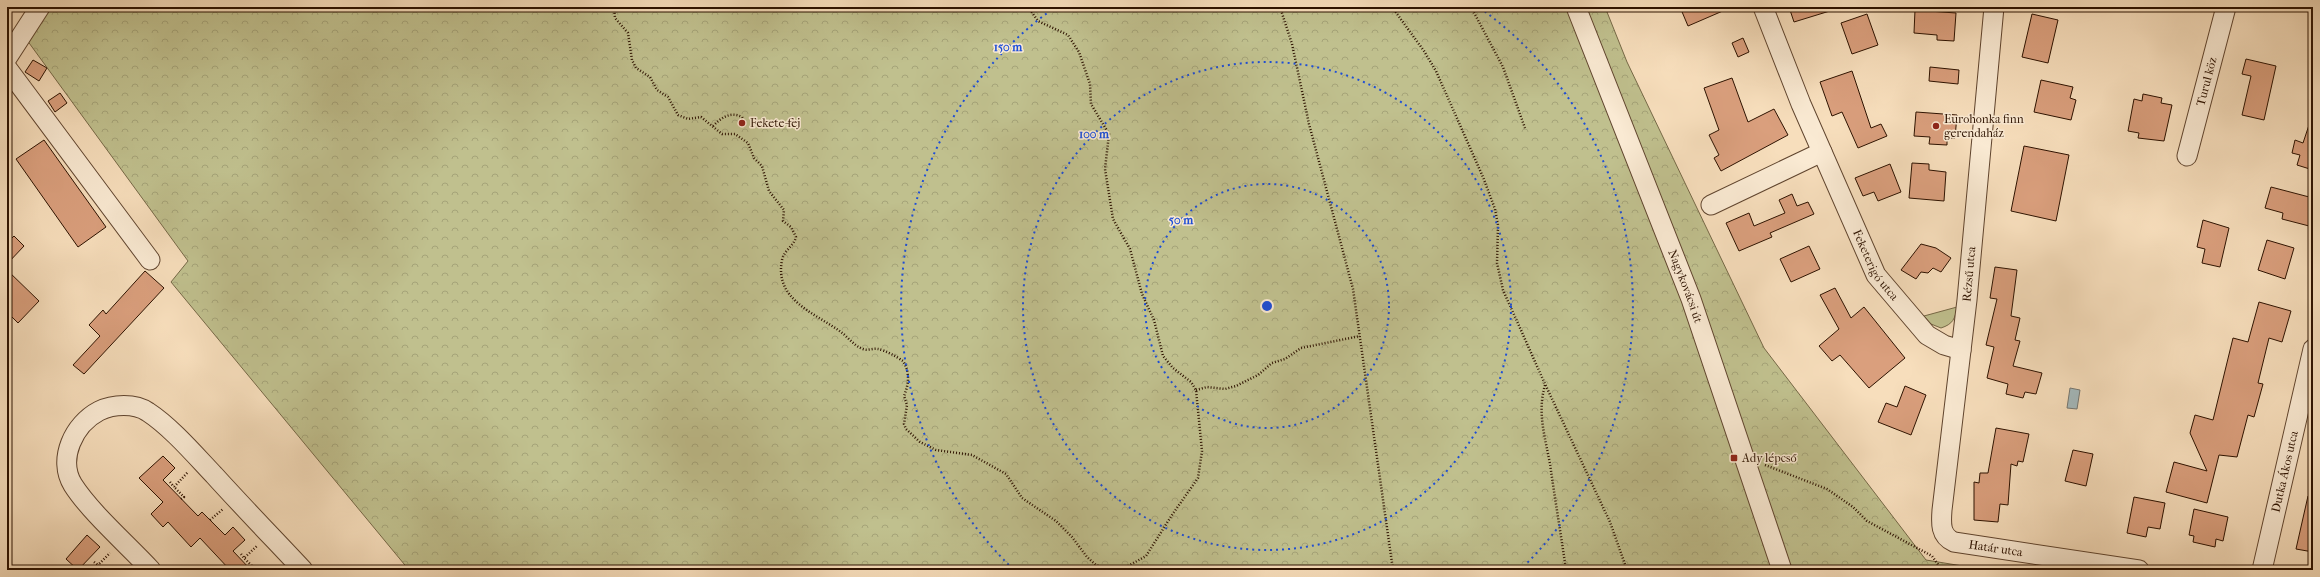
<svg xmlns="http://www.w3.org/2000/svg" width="2320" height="577" viewBox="0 0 2320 577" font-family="'IM FELL French Canon',serif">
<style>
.green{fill:#c0c08e;stroke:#766947}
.forest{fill:url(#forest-crowns);stroke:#766947}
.water{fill:#a4b9bd;stroke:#747671}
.building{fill:#da9f7d;stroke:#2d1200}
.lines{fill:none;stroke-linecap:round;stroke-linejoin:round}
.minor-casing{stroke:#60452f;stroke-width:21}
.path{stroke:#2d1200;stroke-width:2.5;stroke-dasharray:1 2;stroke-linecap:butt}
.minor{stroke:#faead3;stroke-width:19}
.ring{fill:none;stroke:#1d4ed8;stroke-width:2;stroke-dasharray:2 4}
.poi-dot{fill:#8f2418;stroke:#faead3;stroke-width:1.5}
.labels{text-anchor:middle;stroke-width:3;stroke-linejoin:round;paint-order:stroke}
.street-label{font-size:12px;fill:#2d1200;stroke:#faead3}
.poi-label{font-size:12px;fill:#2d1200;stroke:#faead3;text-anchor:start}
.centre{fill:#1d4ed8;stroke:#faead3;stroke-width:2}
.ring-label{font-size:12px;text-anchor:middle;font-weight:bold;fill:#1d4ed8;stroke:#faead3;stroke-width:3;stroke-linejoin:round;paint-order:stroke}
</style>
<defs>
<pattern id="forest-crowns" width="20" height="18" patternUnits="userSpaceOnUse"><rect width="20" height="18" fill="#c0c08e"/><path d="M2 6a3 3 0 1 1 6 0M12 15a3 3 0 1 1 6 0" fill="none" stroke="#a5a479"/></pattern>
</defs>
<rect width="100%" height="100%" fill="#f7debc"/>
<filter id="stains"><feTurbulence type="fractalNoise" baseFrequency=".005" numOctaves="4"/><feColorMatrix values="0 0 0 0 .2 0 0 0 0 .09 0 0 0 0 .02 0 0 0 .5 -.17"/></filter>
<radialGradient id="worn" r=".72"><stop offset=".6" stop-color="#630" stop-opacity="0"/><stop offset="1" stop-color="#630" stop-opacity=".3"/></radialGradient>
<!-- green -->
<path class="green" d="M 1957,307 C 1955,319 1953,324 1941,328 L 1931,324 L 1924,316 Z"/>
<!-- forest -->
<polygon class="forest" points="42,7 1605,7 1627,62 1764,348 1926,560 1987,570 409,570 171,282 188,261 24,36"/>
<!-- water -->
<polygon class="water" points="2070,388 2080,390 2077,409 2067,408"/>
<!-- building -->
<g class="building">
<polygon points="1680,7 1732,7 1688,26"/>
<polygon points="1789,7 1832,7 1833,10 1794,22"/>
<polygon points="1915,10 1956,13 1954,41 1937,40 1937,35 1914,33"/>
<polygon points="1867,14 1878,45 1852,54 1841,23"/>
<polygon points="2032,14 2058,20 2048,63 2022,57"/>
<polygon points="1743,38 1749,52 1738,57 1732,43"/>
<polygon points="2246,59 2276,66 2264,120 2242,115 2251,76 2242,74"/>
<polygon points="33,60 47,68 39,81 25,72"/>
<polygon points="1930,67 1959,70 1958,84 1929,81"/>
<polygon points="1852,71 1871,128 1881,124 1887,136 1858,148 1842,112 1832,116 1820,82"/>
<polygon points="1732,78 1748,122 1774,109 1788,135 1721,171 1714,158 1719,155 1709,135 1719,130 1704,88"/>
<polygon points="2041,80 2073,87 2070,98 2076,100 2071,120 2034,112"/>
<polygon points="60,93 67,103 55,112 48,101"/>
<polygon points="2143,94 2162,98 2161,103 2172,105 2164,141 2138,138 2139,133 2128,131 2134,99 2142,101"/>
<polygon points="1916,112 1957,115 1955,138 1947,138 1947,145 1929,144 1930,137 1914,136"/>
<polygon points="2310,122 2313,122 2313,170 2297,165 2300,155 2292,153 2295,140 2303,143"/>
<polygon points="44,140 106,227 78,247 16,159"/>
<polygon points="2024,146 2069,155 2056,221 2011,211"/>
<polygon points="1912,163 1929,164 1929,170 1946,172 1944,201 1909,198"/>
<polygon points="1890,164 1901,192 1878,201 1874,192 1863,196 1855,178"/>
<polygon points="2271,187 2313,198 2313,227 2282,219 2283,213 2265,208"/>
<polygon points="1792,194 1797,206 1808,202 1814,214 1770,233 1772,237 1739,251 1726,223 1749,213 1754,226 1785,213 1779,200"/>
<polygon points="2203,220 2229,228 2220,267 2202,263 2205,249 2197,247"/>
<polygon points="14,236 24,246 7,264 7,243"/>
<polygon points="2267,240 2294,248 2285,279 2258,270"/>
<polygon points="1921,244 1936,248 1951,258 1941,272 1933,268 1928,273 1921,272 1916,279 1901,270"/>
<polygon points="1809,246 1820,269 1791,282 1780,259"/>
<polygon points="1995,267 2017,270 2011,316 2020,318 2015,340 2020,341 2013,366 2042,373 2036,394 2025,392 2023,398 2006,394 2008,384 1987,378 1994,347 1986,345 1997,299 1990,298"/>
<polygon points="7,270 39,301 18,323 7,312"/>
<polygon points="145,271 164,288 84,374 73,365 100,336 89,325 103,310 106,314"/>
<polygon points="1835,288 1851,318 1864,307 1905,358 1869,388 1840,355 1832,361 1819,346 1839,329 1820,295"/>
<polygon points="2259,302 2291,311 2282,342 2269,338 2258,383 2263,384 2254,417 2248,415 2237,457 2219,455 2207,503 2166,492 2174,462 2207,471 2190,433 2195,415 2213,420 2233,338 2248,342"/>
<polygon points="1905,386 1926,395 1911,435 1878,422 1886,403 1897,407"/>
<polygon points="1996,428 2029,434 2023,462 2018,461 2017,466 2011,464 2008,505 2000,504 1998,522 1974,520 1974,482 1979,483 1980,473 1988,473"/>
<polygon points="2073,450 2093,454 2086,486 2065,481"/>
<polygon points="163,456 175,468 163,480 198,516 202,512 225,535 233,527 245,540 233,551 251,570 230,570 200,538 191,547 168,522 163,527 151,514 163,502 139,478"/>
<polygon points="2308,496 2313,497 2313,552 2296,549"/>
<polygon points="2134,497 2165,503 2160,529 2148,527 2146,537 2127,533"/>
<polygon points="2194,509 2228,517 2223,541 2216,539 2215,547 2193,542 2194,536 2189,535"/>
<polygon points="87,535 100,547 78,570 66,559"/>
</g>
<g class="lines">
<!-- minor casing -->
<g class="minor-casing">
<g id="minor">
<path id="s1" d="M 1576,7 L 1691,299 L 1782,570"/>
<path id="s2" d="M 1763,7 L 1801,104 L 1876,275 L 1927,335 L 1944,345 L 1961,350"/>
<path id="s3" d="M 1994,7 L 1967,300 L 1942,510 C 1941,523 1940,536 1954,542 L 2139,570"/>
<polyline points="7,58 40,7"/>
<polyline points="7,68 150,260"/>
<path id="s4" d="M 2187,156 L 2226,7"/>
<polyline points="1711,205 1822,152"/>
<path d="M 151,570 C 128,545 91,513 73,485 C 57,459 74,424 99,411 C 113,404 135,403 148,412 C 171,427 195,455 214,475 C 243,507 273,538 303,570"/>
<path id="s5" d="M 2262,570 L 2313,349"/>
</g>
</g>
<!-- path -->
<g class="path">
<path d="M 614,7 L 615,18 L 628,33 L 632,60 L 636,68 L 650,77 L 657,90 L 668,97 L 678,115 L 688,119 L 701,117 L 722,134 L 735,134 L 748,143 L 754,158 L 762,166 L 769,191 L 784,210 L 783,221 L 791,227 L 796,237 C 794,246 784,250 782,260 C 774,300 815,313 841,332 C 848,337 854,346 863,349 C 868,351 873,348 878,349 C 885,350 897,357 903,361 C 910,372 909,384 904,396 L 907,405 L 904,424 L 906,429 L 920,442 L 936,450 L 972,455 L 1006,474 L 1022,498 L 1056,521 L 1072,537 L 1087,557 L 1096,565 L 1110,570"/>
<polyline points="1028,7 1038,21 1068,35 1079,52 1090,84 1091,104 1109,134 1105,169 1113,219 1130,249 1142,294 1154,320 1163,356 1173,368 1191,382 1196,390 1202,451 1198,478 1172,515 1146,556 1121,570"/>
<polyline points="1280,7 1292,44 1309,124 1353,289 1393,570"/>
<polyline points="1392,7 1424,51 1436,71 1483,177 1495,209 1498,225 1497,263 1503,290 1545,384 1610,522 1627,570"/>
<polyline points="1471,7 1503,67 1525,128"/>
<path d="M 713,126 C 721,118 730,111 742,117 L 746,125"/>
<path d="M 1545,385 C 1537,413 1545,436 1550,464 C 1555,499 1561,535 1566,570"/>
<polyline points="1196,390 1207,387 1225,389 1236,386 1258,375 1272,363 1285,359 1301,348 1360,336"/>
<polyline points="1765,465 1827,489 1853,507 1867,521 1932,556 1942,570"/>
<polyline points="170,482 174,487"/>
<polyline points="181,499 184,497 174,487 188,472"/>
<polyline points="210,520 223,509"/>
<polyline points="241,554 244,558"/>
<polyline points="94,562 98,565"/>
<polyline points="103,570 98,565 110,553"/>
<polyline points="252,570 254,568 244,558 257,546"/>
</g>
<!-- minor -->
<use href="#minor" class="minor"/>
</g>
<!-- distance rings -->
<g class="ring">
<circle cx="1267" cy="306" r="122"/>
<circle cx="1267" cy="306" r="244"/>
<path d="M1013 569A366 366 0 0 1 1054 8M1480 8A366 366 0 0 1 1521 569"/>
</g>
<!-- markers -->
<g class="poi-dot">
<circle cx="742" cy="123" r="4"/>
<circle cx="1936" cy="126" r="4"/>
<rect x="1730" y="454" width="8" height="8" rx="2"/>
</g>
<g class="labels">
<!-- street labels -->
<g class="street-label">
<text dy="4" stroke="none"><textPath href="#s4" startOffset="77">Turul köz</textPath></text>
<text dy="4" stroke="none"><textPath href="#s2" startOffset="282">Feketerigó utca</textPath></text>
<text transform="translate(1969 274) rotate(-85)" y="4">Rézsű utca</text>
<text dy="4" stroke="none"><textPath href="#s1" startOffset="300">Nagykovácsi út</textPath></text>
<text dy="4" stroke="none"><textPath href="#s5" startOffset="101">Dutka Ákos utca</textPath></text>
<text dy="4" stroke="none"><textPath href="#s3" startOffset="585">Határ utca</textPath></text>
</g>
<!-- poi labels -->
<g class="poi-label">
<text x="1944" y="123">Eurohonka finn<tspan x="1944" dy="14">gerendaház</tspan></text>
<text x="750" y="127">Fekete-fej</text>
<text x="1742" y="462">Ady lépcső</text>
</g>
</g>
<circle cx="1267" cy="306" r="6" class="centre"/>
<g class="ring-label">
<text x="1008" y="51">150 m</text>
<text x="1094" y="138">100 m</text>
<text x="1181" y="224">50 m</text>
</g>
<!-- margin -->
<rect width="2320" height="577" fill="none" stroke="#f7debc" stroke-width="24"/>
<rect x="8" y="8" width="2304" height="561" fill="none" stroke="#2d1200" stroke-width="2"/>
<rect x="12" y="12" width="2296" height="553" fill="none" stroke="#2d1200"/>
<rect width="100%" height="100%" filter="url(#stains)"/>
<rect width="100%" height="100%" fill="url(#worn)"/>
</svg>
